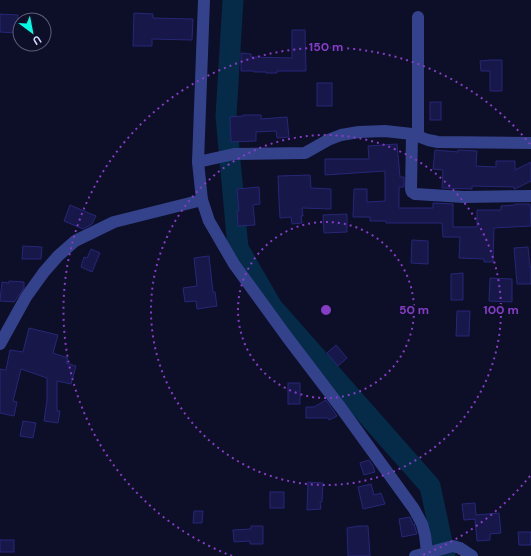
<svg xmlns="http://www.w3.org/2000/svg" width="531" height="556" viewBox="0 0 531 556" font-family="'DM Sans',sans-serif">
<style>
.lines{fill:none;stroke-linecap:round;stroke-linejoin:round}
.river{stroke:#052b48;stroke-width:21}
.building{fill:#17174a;stroke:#272778}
.minor{stroke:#33428b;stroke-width:12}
.ring{fill:none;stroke:#843dc5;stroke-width:2;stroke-dasharray:2 4}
.centre{fill:#843dc5;stroke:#0d0e27;stroke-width:2}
.ring-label{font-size:12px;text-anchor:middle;font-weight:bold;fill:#843dc5;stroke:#0d0e27;stroke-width:4;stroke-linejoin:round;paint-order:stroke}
</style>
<rect width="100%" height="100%" fill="#0d0e27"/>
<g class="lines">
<!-- river -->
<polyline class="river" points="233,0 226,116 238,248 272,307 430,486 445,556"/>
</g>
<!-- building -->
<g class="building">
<polygon points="134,13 153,14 153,18 193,19 192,40 152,39 152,46 133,46"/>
<polygon points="0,14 18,15 17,33 0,32"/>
<polygon points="292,30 305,30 306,71 277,71 277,73 266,73 266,72 254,72 254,71 241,71 241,53 251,54 251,57 292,58"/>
<polygon points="490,60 502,60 502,91 490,91 490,71 481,71 480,61"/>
<rect x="317" y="83" width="15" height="23"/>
<rect x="430" y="102" width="11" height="18"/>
<polygon points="243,115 261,115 261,119 287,117 289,137 277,138 276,131 256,132 256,141 231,142 230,117 243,116"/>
<polygon points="397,144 400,177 404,177 404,187 399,187 399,208 433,208 433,203 453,204 453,227 477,227 477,210 501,210 501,206 515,205 515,204 530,204 531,226 494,228 493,262 484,262 484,259 459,258 460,237 443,237 442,223 386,223 386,221 370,221 370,217 353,217 354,189 367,189 367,202 385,201 385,171 325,175 325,159 369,159 368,146"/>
<polygon points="435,150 458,152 458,150 477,151 476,166 496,167 496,161 515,161 515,170 531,162 531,181 515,189 514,189 514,187 472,186 472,189 442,188 443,170 433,169"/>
<polygon points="310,175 311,188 331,189 331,209 302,208 303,216 301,216 302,223 292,224 291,217 280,218 279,201 278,176"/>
<polygon points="259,187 260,204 253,205 255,225 238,226 237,211 239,211 237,189"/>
<polygon points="70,205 96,216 92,224 83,229 64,221"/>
<polygon points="347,214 347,232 324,233 323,215"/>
<polygon points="412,240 428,241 428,264 411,263"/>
<polygon points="23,246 42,247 41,259 22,259"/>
<polygon points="528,247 530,267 531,267 531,284 517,284 514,248"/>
<polygon points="91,249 100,253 92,272 81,267 84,257 87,258"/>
<polygon points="209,256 213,292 215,292 217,306 197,309 196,301 185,302 183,288 197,286 194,258"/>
<polygon points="463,273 463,300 451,300 451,274"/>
<polygon points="490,278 512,279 512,302 489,301"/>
<polygon points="9,281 24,282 24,288 14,302 0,301 2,282 9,283"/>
<polygon points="457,311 470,311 469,336 456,336"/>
<polygon points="29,328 58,335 53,353 68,358 66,363 76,366 71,384 57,381 57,411 60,411 58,423 44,421 47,400 47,378 21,369 13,401 17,402 14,416 0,413 0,369 6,370 10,350 23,352"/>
<polygon points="336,345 347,358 338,366 327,353"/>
<rect x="288" y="383" width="12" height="21"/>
<polygon points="326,400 337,416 329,420 328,418 306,418 306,407 314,407"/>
<polygon points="23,421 36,423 33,438 20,436"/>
<polygon points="369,460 373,466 375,472 364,475 360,463"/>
<polygon points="308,482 323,483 322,502 320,502 321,509 307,510"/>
<polygon points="371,484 374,495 381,493 385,504 363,509 358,487"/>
<rect x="270" y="492" width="14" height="16"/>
<polygon points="475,503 476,515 499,513 501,533 490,534 490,540 477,541 475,519 464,520 462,504"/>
<polygon points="194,511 203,511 202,523 193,523"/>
<polygon points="410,517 413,525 414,524 415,527 417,534 402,537 399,519"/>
<polygon points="251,526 263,526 263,544 250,544 250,541 234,542 233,530 251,529"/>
<polygon points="359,526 368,526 370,556 348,556 347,528"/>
<polygon points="518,532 531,532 531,545 519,545"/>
<rect x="0" y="540" width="14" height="12"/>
</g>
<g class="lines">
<!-- minor -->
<g class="minor">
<polyline points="412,134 411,189 412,192 415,194 464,197 531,196"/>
<polyline points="418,136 418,17"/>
<polyline points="198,162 234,154 305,153 328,140 341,135 359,132 385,131 412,134 428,140 438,142 531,143"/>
<polyline points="202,200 198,162 204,0"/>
<polyline points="0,344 26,297 44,272 58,256 75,241 114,222 202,200 209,221 234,264 287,337 341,408 414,509 422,524 425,535 427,552"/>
<polyline points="415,556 453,546 460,548 472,556"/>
</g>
</g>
<!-- distance rings -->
<g class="ring">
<circle cx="326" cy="310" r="88"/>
<circle cx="326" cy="310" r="175"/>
<path d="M530 476A263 263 0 0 1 420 556M232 556A263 263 0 1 1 530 144"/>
</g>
<circle cx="326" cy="310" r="6" class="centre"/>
<g class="ring-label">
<text x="326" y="51">150 m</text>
<text x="414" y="314">50 m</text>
<text x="501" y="314">100 m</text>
</g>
<!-- north arrow -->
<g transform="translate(32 32) rotate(148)"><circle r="19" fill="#0d0e27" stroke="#5c5e7d"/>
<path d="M0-3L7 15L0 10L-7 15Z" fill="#00fee3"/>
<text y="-6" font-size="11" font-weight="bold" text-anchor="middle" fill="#d3d7ff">U</text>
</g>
</svg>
